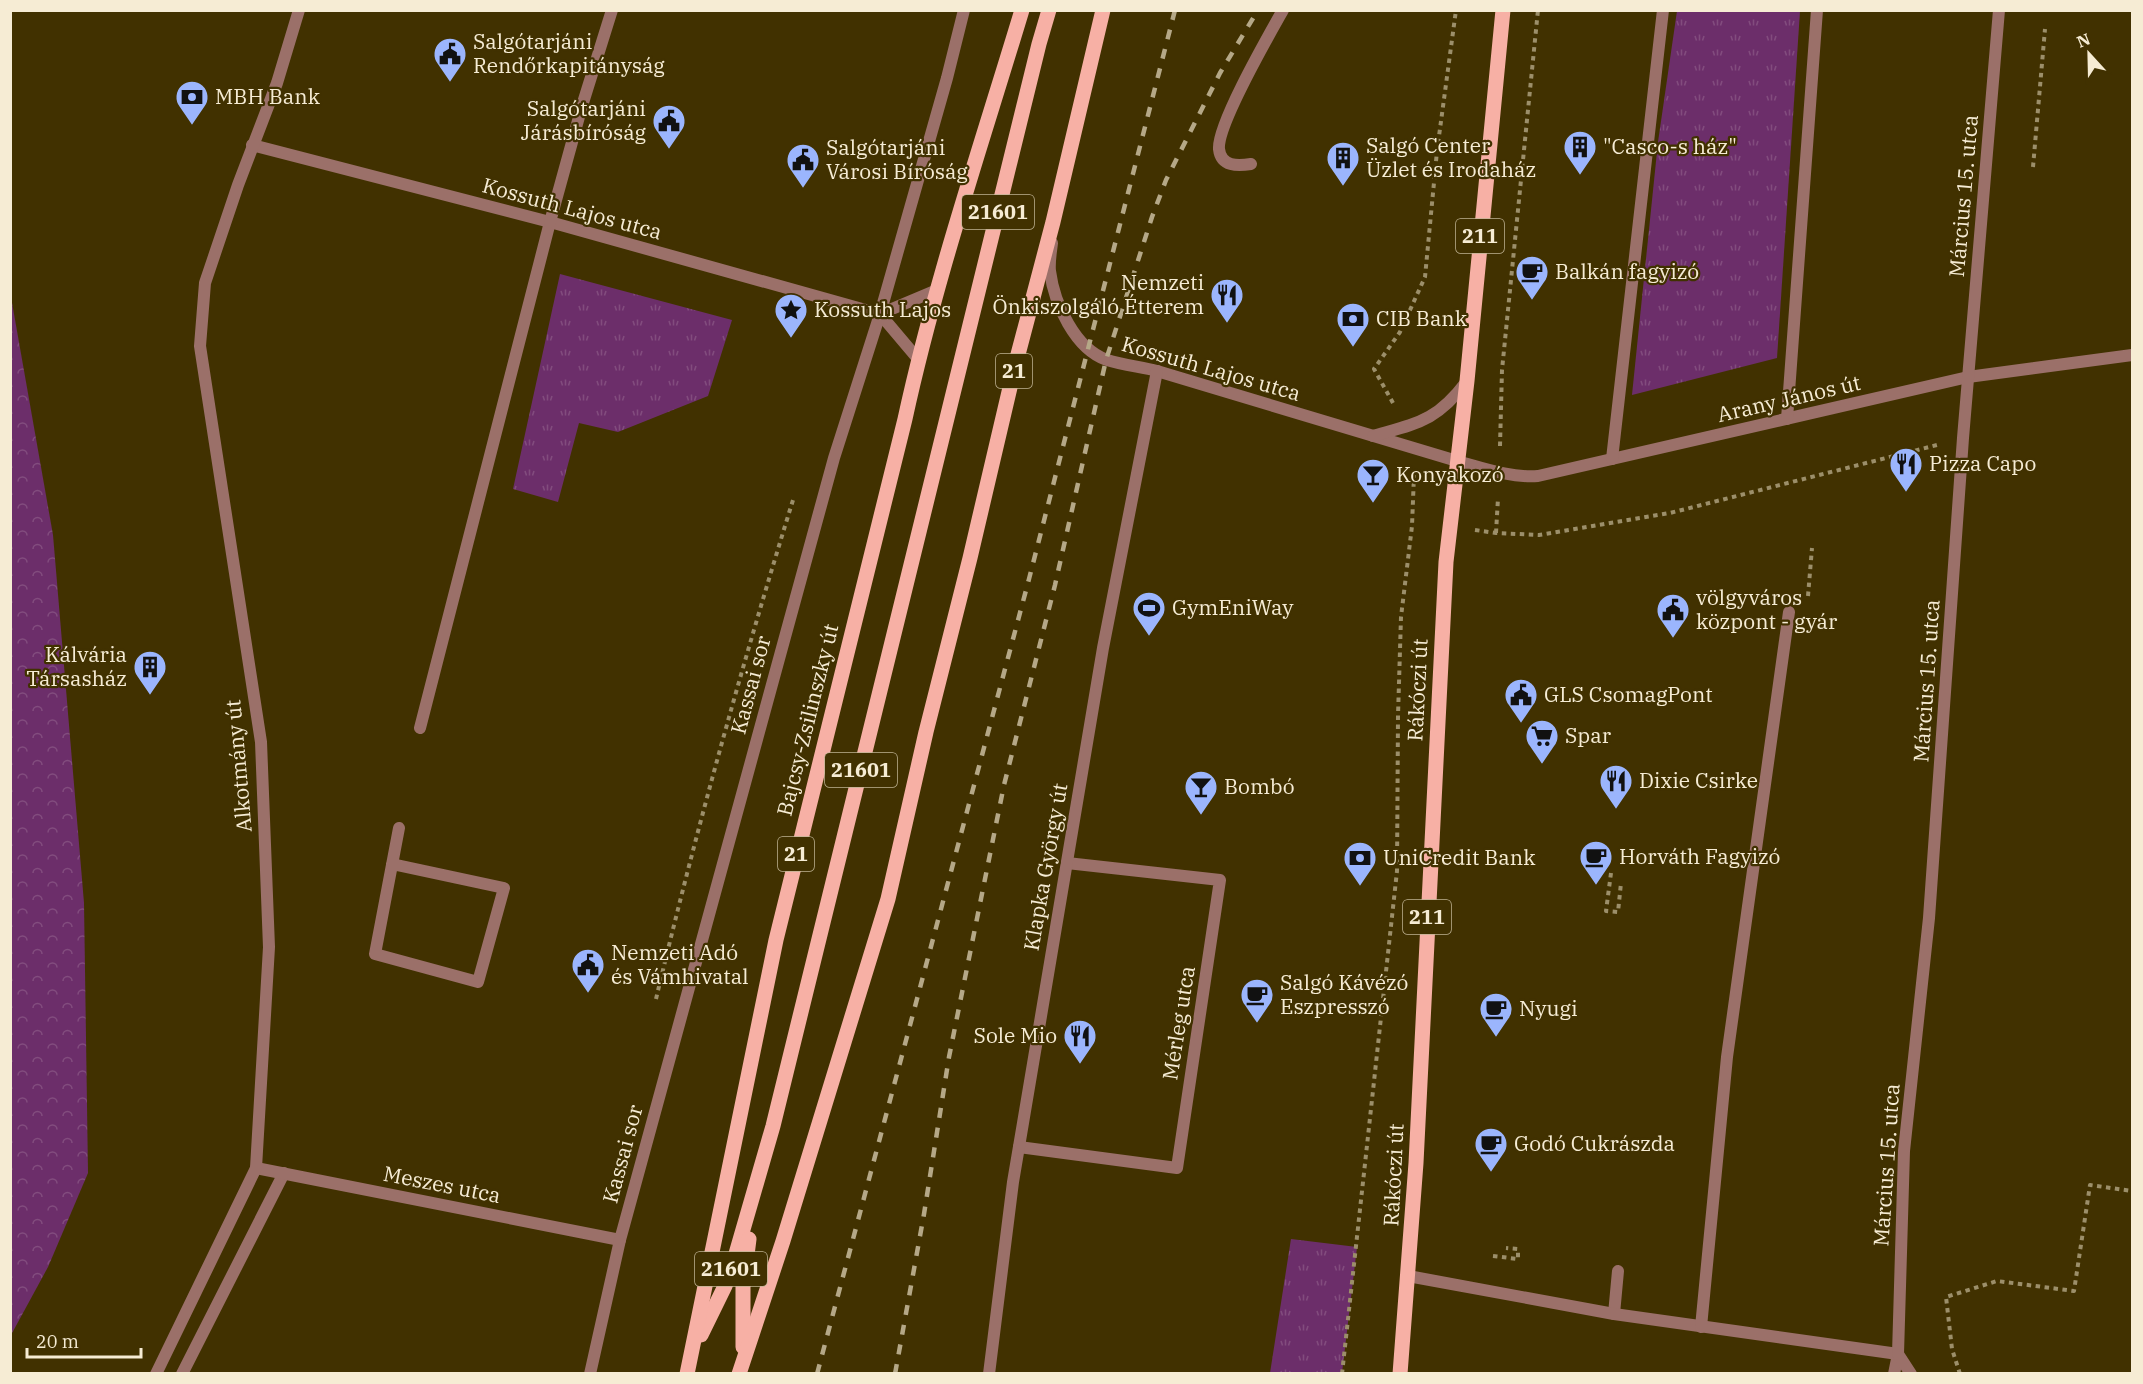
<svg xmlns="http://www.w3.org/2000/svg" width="2143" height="1384" viewBox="0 0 2143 1384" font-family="'IBM Plex Serif',serif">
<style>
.forest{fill:url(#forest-crowns)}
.park{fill:url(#park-tufts)}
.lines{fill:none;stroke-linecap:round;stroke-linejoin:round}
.path{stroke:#9c8f6a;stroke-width:4;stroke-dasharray:4.5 4.5;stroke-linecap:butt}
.service{stroke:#9b7069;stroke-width:12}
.pedestrian{stroke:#9b7069;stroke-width:12}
.minor{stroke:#9b7069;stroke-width:12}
.primary{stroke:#f7b0a5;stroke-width:15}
.rail{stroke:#b5a887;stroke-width:4.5;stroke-dasharray:10 10;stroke-linecap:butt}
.labels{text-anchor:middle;stroke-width:4.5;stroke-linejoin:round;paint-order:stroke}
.shield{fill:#413100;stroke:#c0b494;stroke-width:1.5}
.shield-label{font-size:20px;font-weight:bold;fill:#f6ecd4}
.poi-label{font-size:21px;fill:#f6ecd4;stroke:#413100;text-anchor:start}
.street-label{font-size:21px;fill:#f6ecd4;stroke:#413100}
</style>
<defs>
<pattern id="forest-crowns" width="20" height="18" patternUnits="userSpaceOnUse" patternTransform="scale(1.5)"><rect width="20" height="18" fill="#6c2e6a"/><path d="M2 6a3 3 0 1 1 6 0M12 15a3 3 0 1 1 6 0" fill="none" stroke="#824c7e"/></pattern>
<pattern id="park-tufts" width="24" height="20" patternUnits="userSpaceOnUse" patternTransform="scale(1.5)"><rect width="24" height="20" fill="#6c2e6a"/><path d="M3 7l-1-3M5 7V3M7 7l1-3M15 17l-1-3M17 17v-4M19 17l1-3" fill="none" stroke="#824c7e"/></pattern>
</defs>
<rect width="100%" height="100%" fill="#413100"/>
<!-- forest -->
<polygon class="forest" points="11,297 53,535 84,903 88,1173 48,1267 11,1335"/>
<!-- park -->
<g class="park">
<polygon points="1677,11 1800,11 1777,358 1632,395 1658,142"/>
<polygon points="560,274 732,320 708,396 618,432 579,423 558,502 513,489"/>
<polygon points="1291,1239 1357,1247 1342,1373 1270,1373"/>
</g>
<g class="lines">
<!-- path -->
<g class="path">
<polyline points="2033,167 2045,29"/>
<polyline points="1393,403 1374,369 1400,332 1425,277 1437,151 1456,10"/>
<polyline points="1500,446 1502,370 1538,10"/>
<polyline points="1475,530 1496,533 1539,535 1670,513 1937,445"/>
<polyline points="1496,533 1498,498"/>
<polyline points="1808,596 1812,548"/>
<polyline points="1611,873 1606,911 1618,912 1621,883"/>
<path d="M 656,999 C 696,831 742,665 793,500"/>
<polyline points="1493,1256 1518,1259 1518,1249 1506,1248"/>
<polyline points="1342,1374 1397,871 1398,716 1401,617 1412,526 1414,475"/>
<polyline points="1960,1374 1952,1349 1946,1297 1997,1281 2074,1291 2090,1185 2132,1191"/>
</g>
<!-- service -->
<g class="service">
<path d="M 1251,164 C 1238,166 1221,167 1219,149 C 1217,125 1269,35 1283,10"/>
<polyline points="420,728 550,222"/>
<polyline points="392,864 504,888 478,982 375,954 399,828"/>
<polyline points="1019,1147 1177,1168 1220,880 1067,863"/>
<polyline points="1614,1314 1618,1271"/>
<polyline points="1894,1374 1898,1354"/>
</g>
<!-- pedestrian -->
<polyline class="pedestrian" points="182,1374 284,1173"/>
<!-- minor -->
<g class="minor">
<polyline points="252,145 550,222 880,314"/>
<polyline points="550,222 582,106 612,10"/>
<path d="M 1052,243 C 1051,252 1049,262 1050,271 C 1054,303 1075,349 1107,360 C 1123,365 1141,367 1157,371 L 1457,461 C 1483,468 1510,478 1538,476 L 1968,377 L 2132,355"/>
<polyline points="880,314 937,290"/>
<polyline points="880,314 918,359"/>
<polyline points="1787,419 1817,10"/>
<path d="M 1373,436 C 1418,423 1437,421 1467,381"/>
<polyline points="1612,459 1663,10"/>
<polyline points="256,1168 620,1240"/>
<polyline points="1408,1276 1614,1314 1898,1354"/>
<polyline points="1701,1327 1727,1057 1789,612"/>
<polyline points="156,1374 256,1168 269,947 261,742 200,346 205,283 238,185 277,83 299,10"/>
<polyline points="590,1374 620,1240 834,458 880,314 947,78 964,10"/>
<polyline points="989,1374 1013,1182 1023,1123 1103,648 1157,371"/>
<polyline points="1911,1374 1898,1354 1904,1151 1929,918 1963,438 1999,10"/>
</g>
<!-- primary -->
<g class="primary">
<polyline points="701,1335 725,1286 733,1264 773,1126 1039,44 1049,10"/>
<polyline points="743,1347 743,1287 749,1239"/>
<path d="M 687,1374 L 776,940 L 905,419 C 935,281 981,146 1022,10"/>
<polyline points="739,1374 783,1241 888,899 926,732 970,558 1016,362 1053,222 1103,10"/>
<polyline points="1400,1374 1416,1163 1446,562 1467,381 1503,10"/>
</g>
<!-- rail -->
<g class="rail">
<polyline points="817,1374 1029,579 1175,10"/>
<polyline points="895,1374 924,1214 949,1057 1004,785 1055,585 1106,360 1152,217 1166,180 1220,73 1258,10"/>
</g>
</g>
<!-- icons -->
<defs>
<g id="civic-pin" transform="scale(1.725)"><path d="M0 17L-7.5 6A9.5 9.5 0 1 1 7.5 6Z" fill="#9bb5fd" stroke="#413100"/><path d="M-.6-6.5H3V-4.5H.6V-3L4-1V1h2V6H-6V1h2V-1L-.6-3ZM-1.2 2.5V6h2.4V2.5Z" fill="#111"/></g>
<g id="bank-pin" transform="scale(1.725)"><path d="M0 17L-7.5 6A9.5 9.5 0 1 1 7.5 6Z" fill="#9bb5fd" stroke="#413100"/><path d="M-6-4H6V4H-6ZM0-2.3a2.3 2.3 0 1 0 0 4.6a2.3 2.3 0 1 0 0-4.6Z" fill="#111"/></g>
<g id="building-pin" transform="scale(1.725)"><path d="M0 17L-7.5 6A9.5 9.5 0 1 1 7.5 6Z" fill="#9bb5fd" stroke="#413100"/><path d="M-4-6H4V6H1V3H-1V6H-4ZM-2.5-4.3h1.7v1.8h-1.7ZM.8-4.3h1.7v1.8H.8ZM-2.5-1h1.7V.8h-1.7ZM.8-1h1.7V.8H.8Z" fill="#111"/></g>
<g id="cafe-pin" transform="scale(1.725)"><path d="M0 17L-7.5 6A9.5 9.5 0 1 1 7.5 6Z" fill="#9bb5fd" stroke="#413100"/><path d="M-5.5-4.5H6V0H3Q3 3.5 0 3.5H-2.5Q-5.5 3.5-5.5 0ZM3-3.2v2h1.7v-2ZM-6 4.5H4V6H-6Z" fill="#111"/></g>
<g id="restaurant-pin" transform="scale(1.725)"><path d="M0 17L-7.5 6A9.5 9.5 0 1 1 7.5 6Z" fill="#9bb5fd" stroke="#413100"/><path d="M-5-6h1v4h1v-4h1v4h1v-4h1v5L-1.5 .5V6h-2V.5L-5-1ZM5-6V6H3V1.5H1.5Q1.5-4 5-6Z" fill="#111"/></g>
<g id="sight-pin" transform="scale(1.725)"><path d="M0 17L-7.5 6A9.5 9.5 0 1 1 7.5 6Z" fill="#9bb5fd" stroke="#413100"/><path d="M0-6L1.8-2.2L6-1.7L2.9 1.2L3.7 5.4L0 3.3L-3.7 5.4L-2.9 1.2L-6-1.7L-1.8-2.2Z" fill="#111"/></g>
<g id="bar-pin" transform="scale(1.725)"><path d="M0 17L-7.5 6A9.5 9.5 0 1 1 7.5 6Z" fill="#9bb5fd" stroke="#413100"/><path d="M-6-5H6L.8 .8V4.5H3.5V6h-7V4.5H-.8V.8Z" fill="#111"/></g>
<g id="stadium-pin" transform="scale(1.725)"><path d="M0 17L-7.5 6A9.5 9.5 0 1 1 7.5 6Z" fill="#9bb5fd" stroke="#413100"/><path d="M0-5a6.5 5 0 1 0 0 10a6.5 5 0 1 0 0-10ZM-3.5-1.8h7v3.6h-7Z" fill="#111"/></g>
<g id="supermarket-pin" transform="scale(1.725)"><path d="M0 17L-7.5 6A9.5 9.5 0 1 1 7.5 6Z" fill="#9bb5fd" stroke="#413100"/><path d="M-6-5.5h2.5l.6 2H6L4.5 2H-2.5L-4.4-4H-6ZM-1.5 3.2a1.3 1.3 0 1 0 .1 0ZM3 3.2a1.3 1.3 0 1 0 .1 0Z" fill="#111"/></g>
</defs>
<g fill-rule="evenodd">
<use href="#civic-pin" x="450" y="54"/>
<use href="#bank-pin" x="192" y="97"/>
<use href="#civic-pin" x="669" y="121"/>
<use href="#building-pin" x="1580" y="147"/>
<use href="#building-pin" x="1343" y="158"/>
<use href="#civic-pin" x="803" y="160"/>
<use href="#cafe-pin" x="1532" y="272"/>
<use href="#restaurant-pin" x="1227" y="295"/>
<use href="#sight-pin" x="791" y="310"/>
<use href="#bank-pin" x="1353" y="319"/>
<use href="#restaurant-pin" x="1906" y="464"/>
<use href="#bar-pin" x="1373" y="475"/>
<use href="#stadium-pin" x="1149" y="608"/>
<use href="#civic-pin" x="1673" y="610"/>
<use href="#building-pin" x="150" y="667"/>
<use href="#civic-pin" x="1521" y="695"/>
<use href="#supermarket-pin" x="1542" y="736"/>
<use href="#restaurant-pin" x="1616" y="781"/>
<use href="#bar-pin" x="1201" y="787"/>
<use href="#cafe-pin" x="1596" y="857"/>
<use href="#bank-pin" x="1360" y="858"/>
<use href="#civic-pin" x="588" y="965"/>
<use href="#cafe-pin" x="1257" y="995"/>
<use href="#cafe-pin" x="1496" y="1009"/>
<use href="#restaurant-pin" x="1080" y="1036"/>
<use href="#cafe-pin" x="1491" y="1144"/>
</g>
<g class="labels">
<!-- shield labels -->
<g class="shield">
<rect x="962" y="195" width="72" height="34" rx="4.5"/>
<rect x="1456" y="219" width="48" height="34" rx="4.5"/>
<rect x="996" y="354" width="36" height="34" rx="4.5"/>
<rect x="825" y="753" width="72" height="34" rx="4.5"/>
<rect x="778" y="837" width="36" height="34" rx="4.5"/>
<rect x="1403" y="900" width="48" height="34" rx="4.5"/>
<rect x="695" y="1252" width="72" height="34" rx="4.5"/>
</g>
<g class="shield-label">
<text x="998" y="219">21601</text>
<text x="1480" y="243">211</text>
<text x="1014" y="378">21</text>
<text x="861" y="777">21601</text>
<text x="796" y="861">21</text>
<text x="1427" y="924">211</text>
<text x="731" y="1276">21601</text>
</g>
<!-- poi labels -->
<g class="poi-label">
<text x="473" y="49">Salgótarjáni<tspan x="473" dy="24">Rendőrkapitányság</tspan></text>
<text x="215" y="104">MBH Bank</text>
<text x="646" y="116" text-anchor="end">Salgótarjáni<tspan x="646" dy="24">Járásbíróság</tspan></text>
<text x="1366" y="153">Salgó Center<tspan x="1366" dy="24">Üzlet és Irodaház</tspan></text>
<text x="1603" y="154">"Casco-s ház"</text>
<text x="826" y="155">Salgótarjáni<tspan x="826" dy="24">Városi Bíróság</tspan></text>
<text x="1555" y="279">Balkán fagyizó</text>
<text x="1204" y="290" text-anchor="end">Nemzeti<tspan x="1204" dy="24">Önkiszolgáló Étterem</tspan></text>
<text x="814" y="317">Kossuth Lajos</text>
<text x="1376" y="326">CIB Bank</text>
<text x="1929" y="471">Pizza Capo</text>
<text x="1396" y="482">Konyakozó</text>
<text x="1696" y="605">völgyváros<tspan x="1696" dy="24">központ - gyár</tspan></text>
<text x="1172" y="615">GymEniWay</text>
<text x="127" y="662" text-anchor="end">Kálvária<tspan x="127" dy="24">Társasház</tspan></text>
<text x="1544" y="702">GLS CsomagPont</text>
<text x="1565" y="743">Spar</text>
<text x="1639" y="788">Dixie Csirke</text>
<text x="1224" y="794">Bombó</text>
<text x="1619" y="864">Horváth Fagyizó</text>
<text x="1383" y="865">UniCredit Bank</text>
<text x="611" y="960">Nemzeti Adó<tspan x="611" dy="24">és Vámhivatal</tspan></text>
<text x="1280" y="990">Salgó Kávézó<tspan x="1280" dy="24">Eszpresszó</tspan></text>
<text x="1519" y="1016">Nyugi</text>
<text x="1057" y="1043" text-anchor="end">Sole Mio</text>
<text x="1514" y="1151">Godó Cukrászda</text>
</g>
<!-- street labels -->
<g class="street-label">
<text transform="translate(1964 196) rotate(-85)" y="7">Március 15. utca</text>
<text transform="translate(572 209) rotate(15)" y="7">Kossuth Lajos utca</text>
<text transform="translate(1211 369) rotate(16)" y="7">Kossuth Lajos utca</text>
<text transform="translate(1789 399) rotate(-13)" y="7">Arany János út</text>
<text transform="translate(1927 681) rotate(-86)" y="7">Március 15. utca</text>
<text transform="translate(751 685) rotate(-75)" y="7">Kassai sor</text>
<text transform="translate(1418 690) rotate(-87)" y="7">Rákóczi út</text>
<text transform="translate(808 720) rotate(-76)" y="7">Bajcsy-Zsilinszky út</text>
<text transform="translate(239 766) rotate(-95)" y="7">Alkotmány út</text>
<text transform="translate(1046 867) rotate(-80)" y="7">Klapka György út</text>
<text transform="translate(1179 1023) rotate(-81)" y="7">Mérleg utca</text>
<text transform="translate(623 1154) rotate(-75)" y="7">Kassai sor</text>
<text transform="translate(1887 1165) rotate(-86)" y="7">Március 15. utca</text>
<text transform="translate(1394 1175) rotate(-87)" y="7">Rákóczi út</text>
<text transform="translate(442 1185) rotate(11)" y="7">Meszes utca</text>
</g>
</g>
<!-- border -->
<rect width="2143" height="1384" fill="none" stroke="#f6ecd4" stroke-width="24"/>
<!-- north arrow -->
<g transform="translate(2089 54) rotate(338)" stroke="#413100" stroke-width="4.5" paint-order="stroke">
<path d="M0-4.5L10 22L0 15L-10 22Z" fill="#f6ecd4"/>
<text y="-9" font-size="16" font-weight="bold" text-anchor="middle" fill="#f6ecd4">N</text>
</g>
<!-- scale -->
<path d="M27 1348v9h114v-9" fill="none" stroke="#f6ecd4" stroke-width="3"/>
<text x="36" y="1348" font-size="18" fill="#f6ecd4" stroke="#413100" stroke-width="4.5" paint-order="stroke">20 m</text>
</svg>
